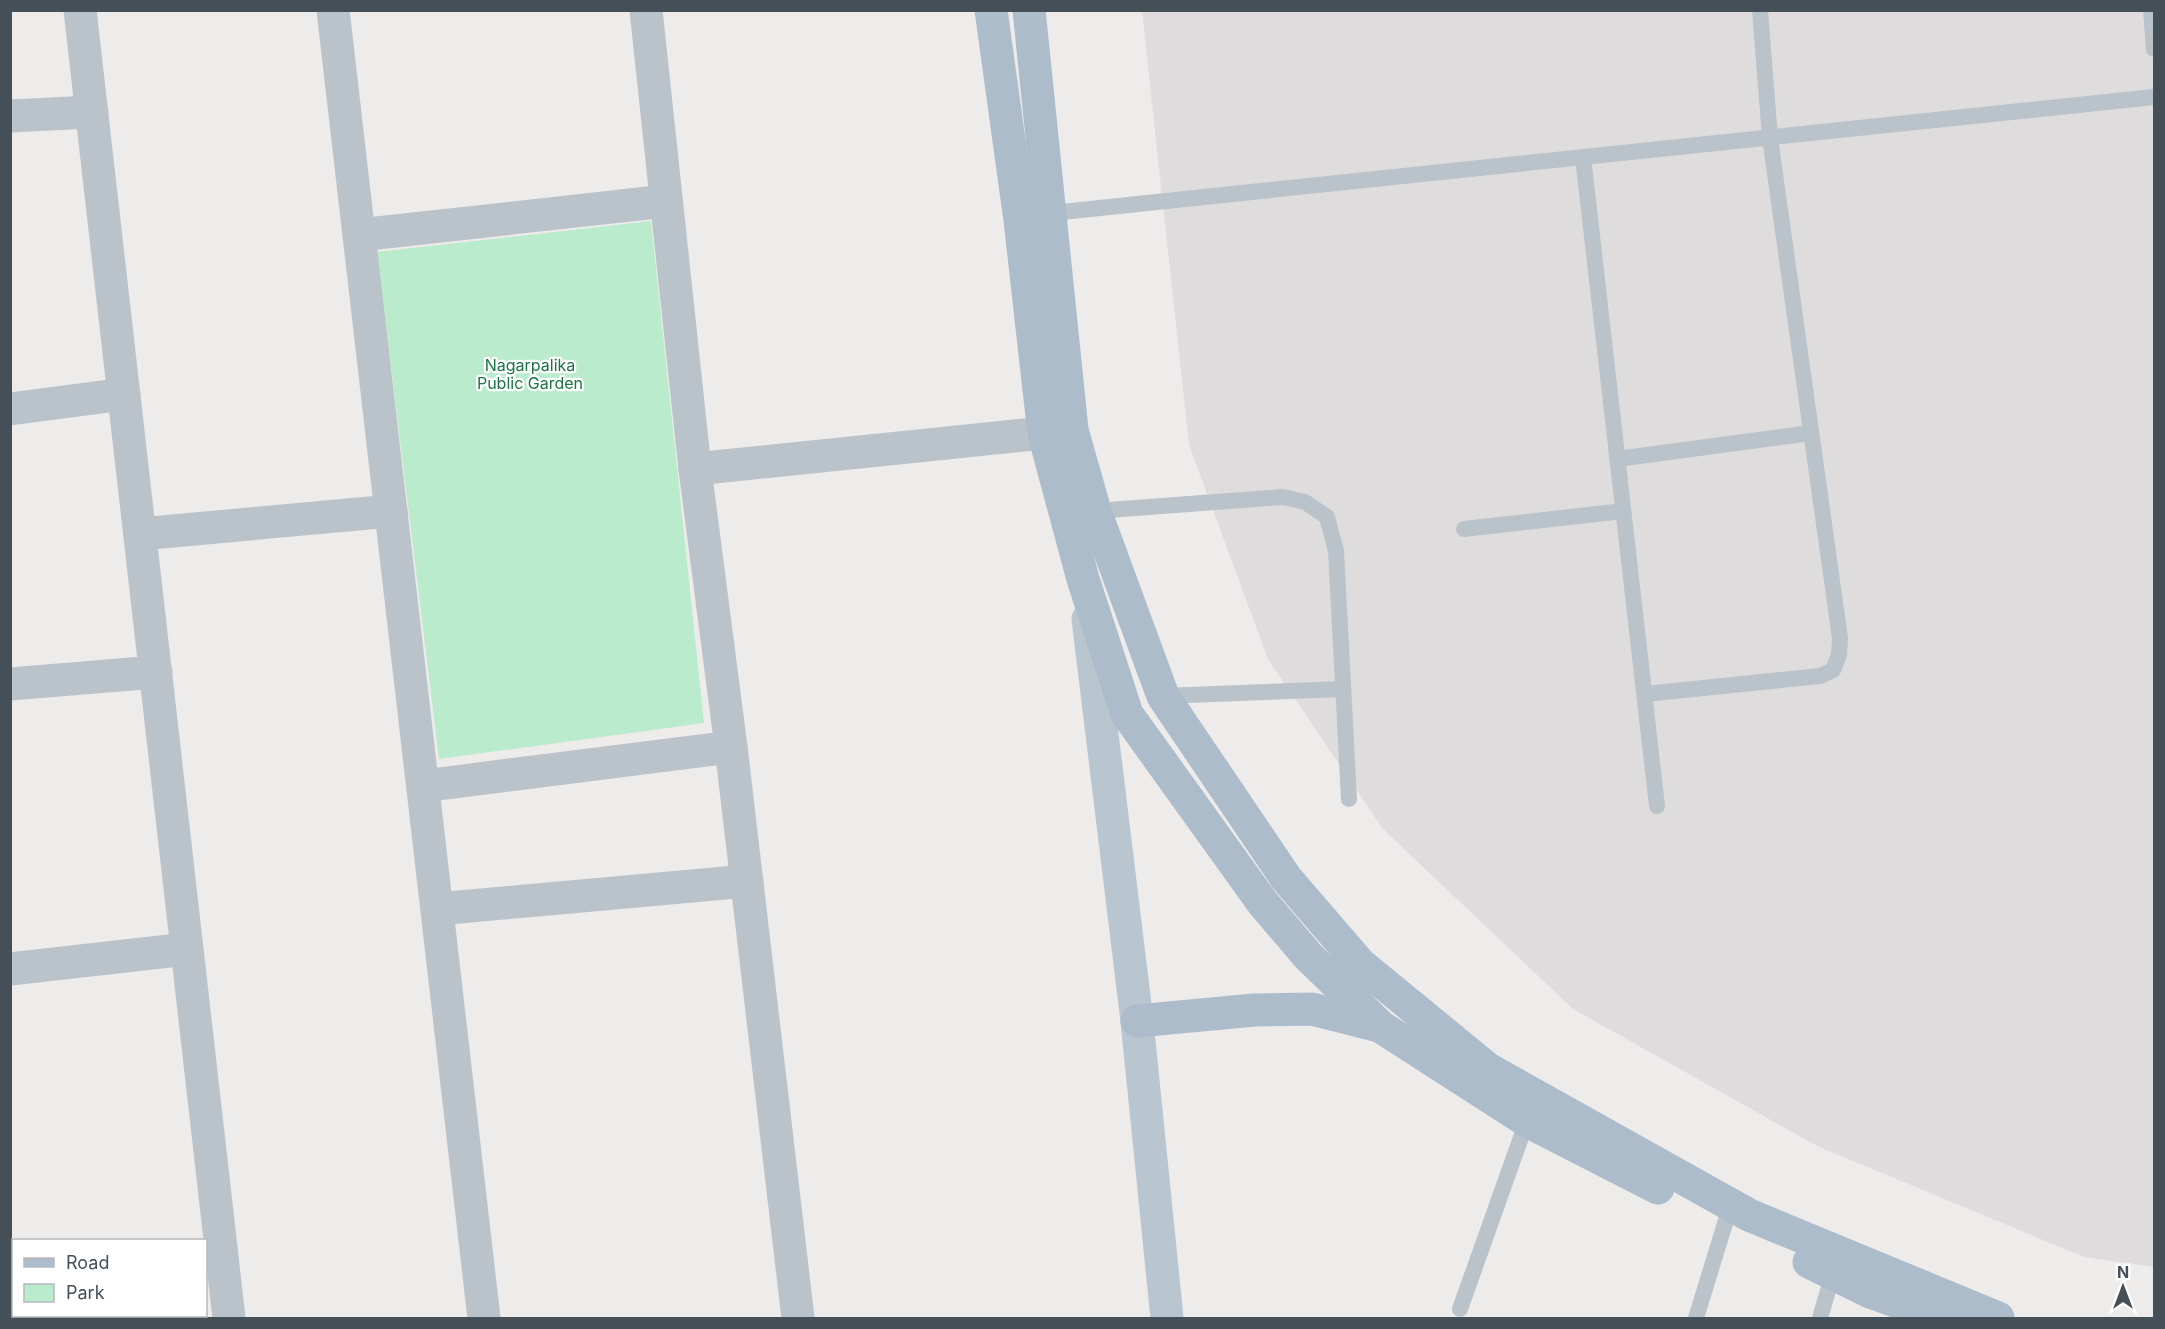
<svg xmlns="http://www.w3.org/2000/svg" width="2165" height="1329" viewBox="0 0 2165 1329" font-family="Inter,sans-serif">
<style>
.education{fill:#dfdcdd}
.green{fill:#baebcc}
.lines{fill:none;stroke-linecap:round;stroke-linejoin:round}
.lane{stroke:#bac3ca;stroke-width:16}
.street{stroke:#bac3ca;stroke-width:33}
.secondary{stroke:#b9c5cf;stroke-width:33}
.primary{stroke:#acbcca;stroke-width:33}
.labels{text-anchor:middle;stroke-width:4.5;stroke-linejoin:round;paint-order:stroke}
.park-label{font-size:16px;fill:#1a7444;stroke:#fff}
</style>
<rect width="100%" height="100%" fill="#eeebeb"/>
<!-- education -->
<polygon class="education" points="1142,11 2154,11 2154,1267 2084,1257 1817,1146 1573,1009 1383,829 1268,659 1189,445"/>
<!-- green -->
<polygon class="green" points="651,221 704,723 439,759 377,252"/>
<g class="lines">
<!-- lane -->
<g class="lane">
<polyline points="2151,10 2154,49"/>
<polyline points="1583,157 1657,806"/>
<polyline points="1052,213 2154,97"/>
<polyline points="1617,459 1811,433"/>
<polyline points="1095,511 1283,497 1305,502 1327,517 1336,551 1349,799"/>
<polyline points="1464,529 1623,511"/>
<polyline points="1645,694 1820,676 1833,670 1839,655 1840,638 1770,138 1760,10"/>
<polyline points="1163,696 1343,689"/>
<polyline points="1460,1309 1529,1115"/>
<polyline points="1696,1318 1731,1204"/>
<polyline points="1820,1318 1834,1270"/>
</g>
<!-- street -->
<g class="street">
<polyline points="80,10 229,1318"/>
<polyline points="333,10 484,1318"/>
<polyline points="646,10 695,469 731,747 798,1318"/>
<polyline points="10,116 92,112"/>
<polyline points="359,235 666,201"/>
<polyline points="10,409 124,394"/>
<polyline points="695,469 1072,430"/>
<polyline points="140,534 391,511"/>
<polyline points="10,684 156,672"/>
<polyline points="423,786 731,747"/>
<polyline points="437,909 747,881"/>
<polyline points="10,969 187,949"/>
<polyline points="10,1261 14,1261"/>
</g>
<!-- secondary -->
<polyline class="secondary" points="1088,619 1137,1021 1167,1318"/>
<!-- primary -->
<g class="primary">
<polyline points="991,10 1020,220 1044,434 1083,579 1127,714 1262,902 1308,956 1381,1027 1527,1121 1658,1188"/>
<polyline points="1029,10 1072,430 1095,511 1163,696 1286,878 1360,964 1488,1069 1749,1215 1998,1318"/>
<polyline points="1137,1021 1254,1010 1312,1009 1379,1026"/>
<polyline points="1809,1262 1870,1292 1943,1318"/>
</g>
</g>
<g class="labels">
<!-- park labels -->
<g class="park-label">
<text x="530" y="371">Nagarpalika<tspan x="530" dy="18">Public Garden</tspan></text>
</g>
</g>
<!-- border -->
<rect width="2165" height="1329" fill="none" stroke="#454f58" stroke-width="24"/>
<!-- legend -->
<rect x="12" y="1239" width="195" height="78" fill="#ffffff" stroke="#b5b9bc" stroke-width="1.5"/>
<rect x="24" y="1258" width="30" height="9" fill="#acbcca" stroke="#b5b9bc" stroke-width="1.5"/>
<text x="66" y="1269" font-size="18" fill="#454f58">Road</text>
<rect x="24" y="1284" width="30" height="18" fill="#baebcc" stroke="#b5b9bc" stroke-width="1.5"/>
<text x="66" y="1299" font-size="18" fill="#454f58">Park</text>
<!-- north arrow -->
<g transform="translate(2123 1287)" stroke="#ffffff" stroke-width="4.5" paint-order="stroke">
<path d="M0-4.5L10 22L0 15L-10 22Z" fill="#454f58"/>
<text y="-9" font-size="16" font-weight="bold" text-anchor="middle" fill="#454f58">N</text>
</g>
</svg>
